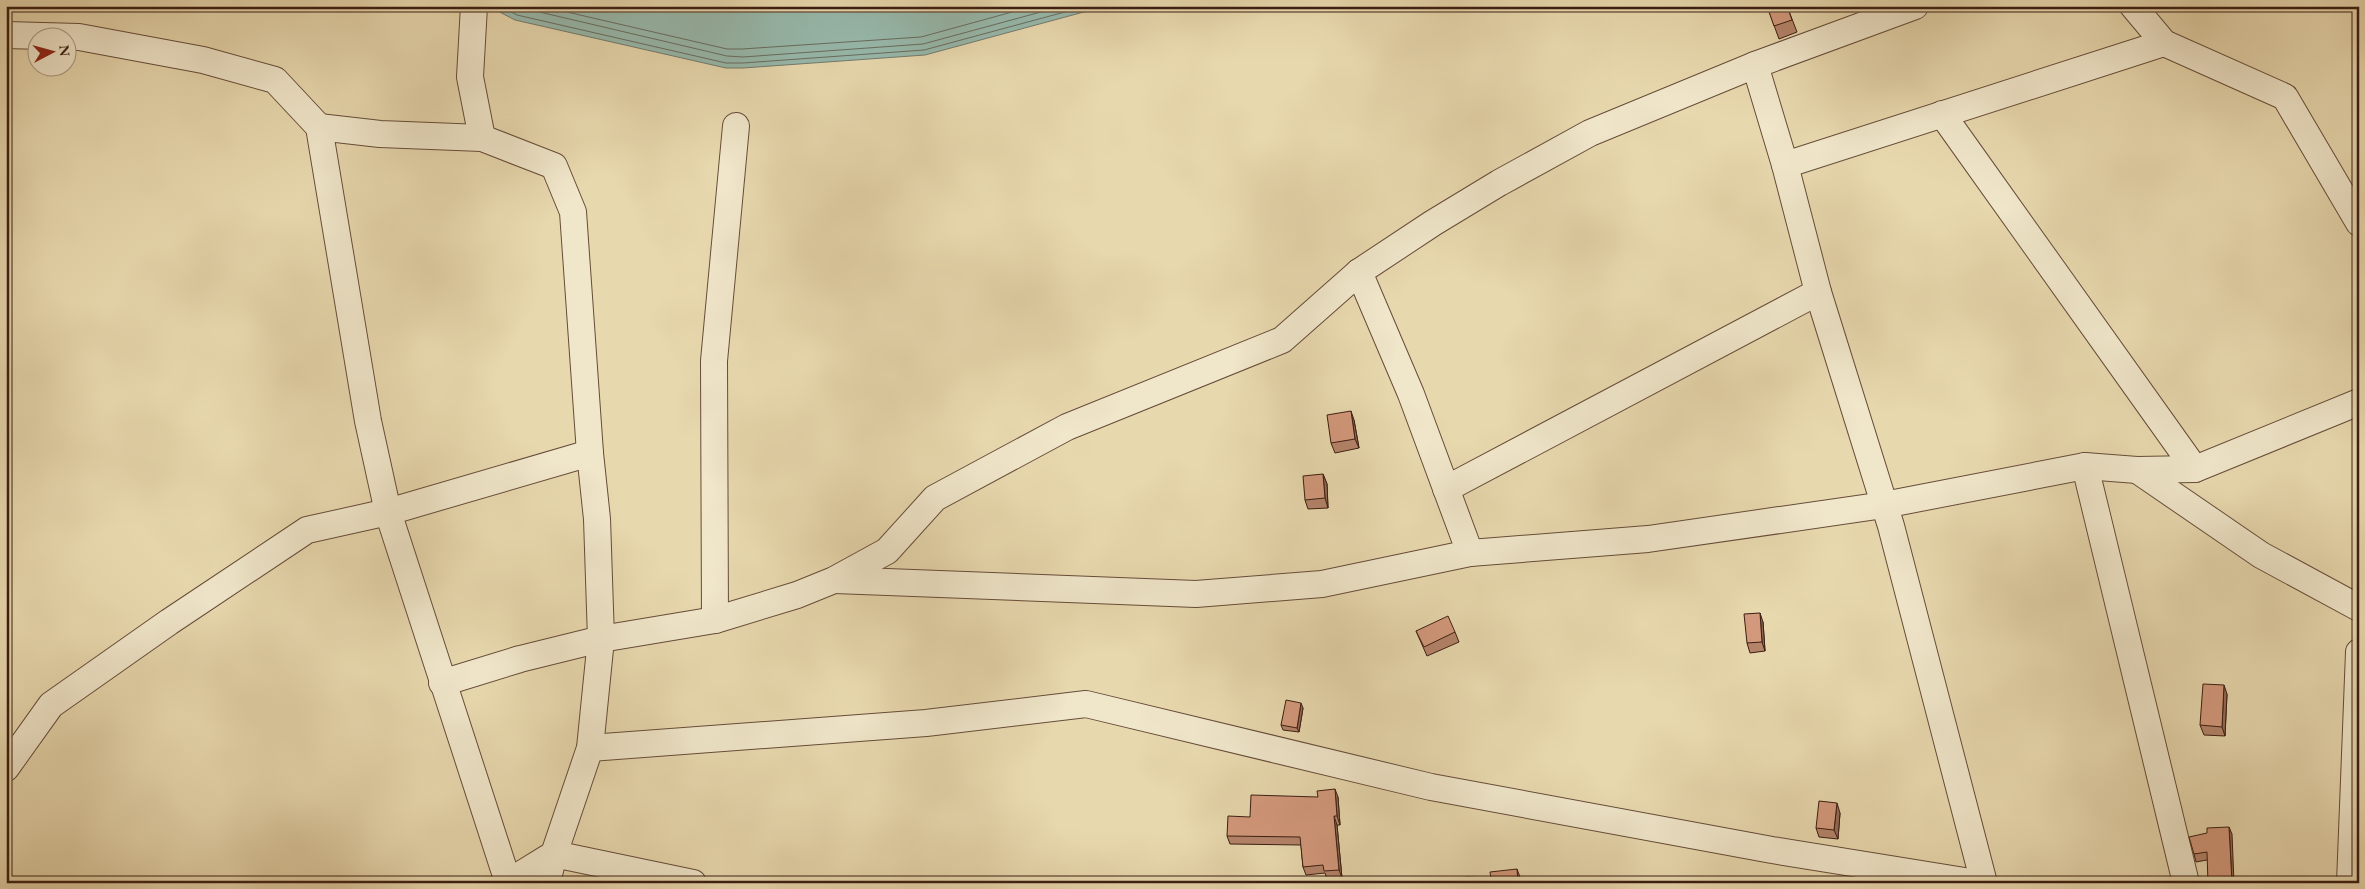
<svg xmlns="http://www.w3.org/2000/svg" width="2365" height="889" viewBox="0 0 2365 889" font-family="'EB Garamond',serif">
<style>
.water{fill:#97b9ac;stroke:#727b6e}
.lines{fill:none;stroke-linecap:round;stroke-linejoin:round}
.shore{stroke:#696c5f;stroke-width:1}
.minor-casing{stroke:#664c39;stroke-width:28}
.minor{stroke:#f0e6ca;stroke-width:26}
.wall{fill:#b5846b;stroke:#3b1e12}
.shaded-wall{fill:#946b57;stroke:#3b1e12}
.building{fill:#d3997c;stroke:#3b1e12}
</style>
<rect width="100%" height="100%" fill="#e8d8ae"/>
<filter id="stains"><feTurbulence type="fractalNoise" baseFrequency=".004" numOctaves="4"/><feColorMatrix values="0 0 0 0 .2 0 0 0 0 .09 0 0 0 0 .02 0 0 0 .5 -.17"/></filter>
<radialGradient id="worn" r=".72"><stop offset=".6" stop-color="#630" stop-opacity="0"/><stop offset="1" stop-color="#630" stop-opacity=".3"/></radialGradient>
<!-- water -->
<polygon class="water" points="488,6 1106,6 925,55 743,68 726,68 515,20"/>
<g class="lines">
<!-- shore -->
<g class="shore">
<polyline points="499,6 517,15 726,63 743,63 924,50 1087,6"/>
<polyline points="514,6 727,56 743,57 923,44 1063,6"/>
<polyline points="541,6 727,49 742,49 921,37 1034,6"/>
</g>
<!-- minor casing -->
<g class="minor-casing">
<g id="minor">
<polyline points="474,6 470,77 482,138"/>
<polyline points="2133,6 2164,43 2285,97 2359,223"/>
<polyline points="6,35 79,37 203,60 275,80 319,127 368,421 388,512 508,882"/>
<polyline points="1755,65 1785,165 1818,292 1891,526 1984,883"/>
<polyline points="1942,114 2195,469"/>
<polyline points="319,127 380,134 482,138 554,166 573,212 590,453 597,519 601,639 590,748 554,854 507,883"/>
<polyline points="1785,165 2164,43"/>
<polyline points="1359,272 1411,394 1470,553"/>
<polyline points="2085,466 2186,883"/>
<polyline points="2137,470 2261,555 2359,608"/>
<polyline points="1446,489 1818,292"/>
<polyline points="835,580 1196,594 1322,584 1470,553 1648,539 1884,505 2085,466 2137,470 2195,469 2359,402"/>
<polyline points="715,620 714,361 736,126"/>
<polyline points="442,683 520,659 601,639 715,620 797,595 834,580 887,551 935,498 1067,427 1282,340 1359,272 1433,223 1499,183 1590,133 1755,65 1915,6"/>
<polyline points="590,748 926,723 1086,704 1431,787 1772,850 1977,883"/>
<polyline points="6,768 51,705 169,622 307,530 388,512 590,453"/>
<polyline points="547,883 554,854 693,883"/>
<polyline points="2350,883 2359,652"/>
</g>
</g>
<!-- minor -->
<use href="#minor" class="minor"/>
</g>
<!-- wall -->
<g class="wall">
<polygon points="1767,6 1787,6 1797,32 1779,39"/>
<polygon points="1354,420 1359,448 1335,453 1331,443"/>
<polygon points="1323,474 1327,484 1328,508 1308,509 1305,500"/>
<polygon points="1763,622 1765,651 1750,653 1747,643"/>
<polygon points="1416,631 1455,632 1459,642 1427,656"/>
<polygon points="2227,694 2225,736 2204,735 2200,725"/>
<polygon points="1303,708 1299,732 1283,730 1281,725"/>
<polygon points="1338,797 1340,825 1337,825 1342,878 1327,880 1325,873 1306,875 1303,867 1301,845 1230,844 1227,836 1250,817"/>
<polygon points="1840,813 1838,839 1819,837 1816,828"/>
<polygon points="2232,834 2207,860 2196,862 2194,854"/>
</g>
<!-- shaded-wall -->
<g class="shaded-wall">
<polygon points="1351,411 1354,420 1359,448 1355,439"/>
<polygon points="1323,474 1327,484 1328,508 1325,498"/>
<polygon points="1760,613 1763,622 1765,651 1762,642"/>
<polygon points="2224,685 2227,694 2225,736 2222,727"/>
<polygon points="1301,703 1303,708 1299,732 1297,728"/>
<polygon points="1335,789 1338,797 1340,825 1337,816"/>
<polygon points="1837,803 1840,813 1838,839 1834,830"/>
<polygon points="1334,816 1337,825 1342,878 1339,870"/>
<polygon points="2229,827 2232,834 2234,883 2232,883"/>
<polygon points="1517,869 1520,877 1520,883 1518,883"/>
</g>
<!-- building -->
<g class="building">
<polygon points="1767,6 1787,6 1792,20 1774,26"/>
<polygon points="1351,411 1355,439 1331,443 1327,415"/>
<polygon points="1323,474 1325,498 1305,500 1303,476"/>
<polygon points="1760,613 1762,642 1747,643 1744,614"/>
<polygon points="1448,616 1455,632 1424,647 1416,631"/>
<polygon points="2203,684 2224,685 2222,727 2200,725"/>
<polygon points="1286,700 1301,703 1297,728 1281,725"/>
<polygon points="1335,789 1337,816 1334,816 1339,870 1324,871 1323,865 1303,867 1300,837 1227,836 1228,816 1250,817 1251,795 1318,797 1317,791"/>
<polygon points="1819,801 1837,803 1834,830 1816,828"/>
<polygon points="2229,827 2232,883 2208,883 2207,852 2194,854 2189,837 2207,833 2207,828"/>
<polygon points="1517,869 1518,883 1552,879 1553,883 1465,883 1465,877 1491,878 1490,872"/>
</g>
<!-- margin -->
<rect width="2365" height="889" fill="none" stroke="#e8d8ae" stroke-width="25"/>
<rect x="8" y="8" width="2350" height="874" fill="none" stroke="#3b1e12" stroke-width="2.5"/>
<rect x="12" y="12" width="2340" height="864" fill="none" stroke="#3b1e12"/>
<!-- north arrow -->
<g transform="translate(52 52) rotate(84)"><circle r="24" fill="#f0e6ca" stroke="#a89680"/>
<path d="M0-4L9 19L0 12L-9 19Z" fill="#8f2418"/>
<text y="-8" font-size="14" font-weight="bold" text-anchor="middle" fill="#3b1e12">N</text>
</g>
<rect width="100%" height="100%" filter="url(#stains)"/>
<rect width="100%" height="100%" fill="url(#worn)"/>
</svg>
